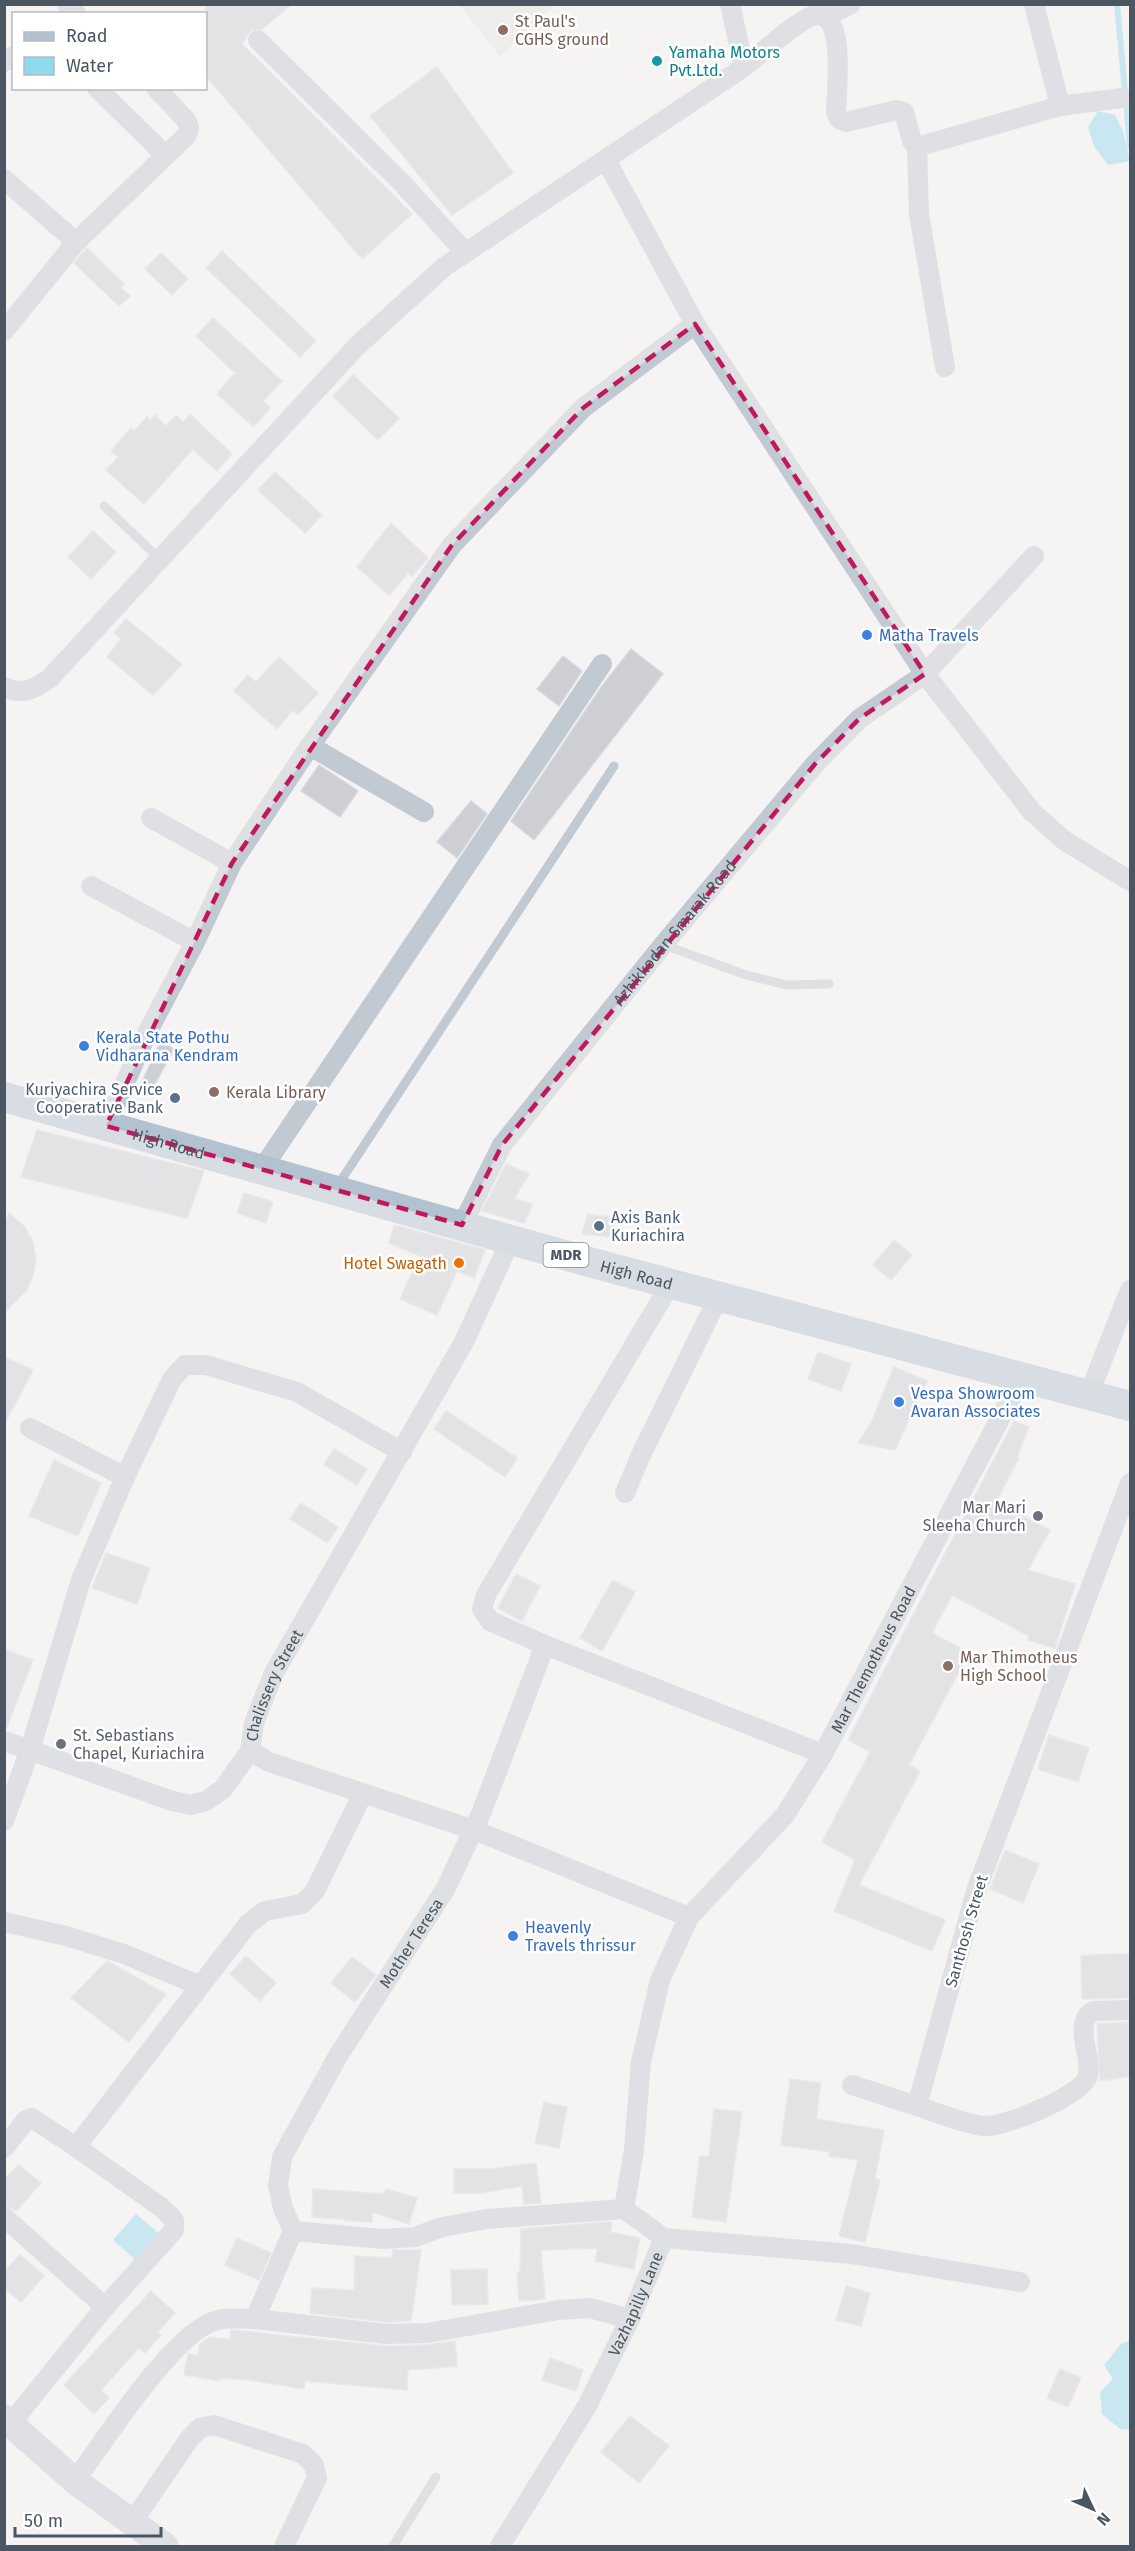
<svg xmlns="http://www.w3.org/2000/svg" width="1135" height="2551" viewBox="0 0 1135 2551" font-family="'Fira Sans',sans-serif">
<style>
.education{fill:#e6e4e5}
.water{fill:#90daee}
.lines{fill:none;stroke-linecap:round;stroke-linejoin:round}
.stream{stroke:#90daee;stroke-width:6}
.building{fill:#cdcfd5;stroke:#d7d9de;stroke-width:1.5}
.lane{stroke:#c1cad2;stroke-width:9}
.street{stroke:#c1cad2;stroke-width:20}
.secondary{stroke:#c1cbd6;stroke-width:27}
.primary{stroke:#b3c2d1;stroke-width:30}
.marked{fill:none;stroke:#c2185b;stroke-width:4.5;stroke-dasharray:12 8;stroke-linejoin:round}
.education-dot{fill:#8d6e63;stroke:#fff;stroke-width:2}
.culture-dot{fill:#0f9aa8;stroke:#fff;stroke-width:2}
.shop-dot{fill:#3f7fe0;stroke:#fff;stroke-width:2}
.service-dot{fill:#5c6f8a;stroke:#fff;stroke-width:2}
.food-dot{fill:#e8710a;stroke:#fff;stroke-width:2}
.worship-dot{fill:#6b7280;stroke:#fff;stroke-width:2}
.labels{text-anchor:middle;stroke-width:5;stroke-linejoin:round;paint-order:stroke}
.shield{fill:#fff;stroke:#808990;stroke-width:1.5}
.shield-label{font-size:15px;font-weight:bold;fill:#4a5661}
.education-label{font-size:16px;fill:#785e54;stroke:#fff;text-anchor:start}
.culture-label{font-size:16px;fill:#0d838f;stroke:#fff;text-anchor:start}
.shop-label{font-size:16px;fill:#366cbe;stroke:#fff;text-anchor:start}
.street-label{font-size:16px;fill:#4a5661;stroke:#fff}
.service-label{font-size:16px;fill:#4e5e75;stroke:#fff;text-anchor:end}
.food-label{font-size:16px;fill:#c56008;stroke:#fff;text-anchor:end}
.worship-label{font-size:16px;fill:#5b616d;stroke:#fff;text-anchor:end}
</style>
<rect width="100%" height="100%" fill="#f5f3f3"/>
<!-- education -->
<polygon class="education" points="459,5 555,5 500,56"/>
<!-- water -->
<g class="water">
<polygon points="1098,111 1115,115 1123,131 1130,161 1108,165 1094,146 1088,127"/>
<polygon points="136,2214 162,2236 139,2263 113,2240"/>
<polygon points="1130,2341 1130,2430 1120,2429 1102,2414 1100,2392 1113,2379 1104,2365 1122,2343"/>
</g>
<g class="lines">
<!-- stream -->
<polyline class="stream" points="1117,4 1130,146"/>
</g>
<!-- building -->
<g class="building">
<polygon points="206,4 292,4 262,29 250,31 242,44 412,214 362,259 206,76"/>
<polygon points="437,67 513,173 452,215 370,116"/>
<polygon points="87,248 124,284 121,288 130,296 119,306 74,263"/>
<polygon points="222,251 316,341 300,357 206,268"/>
<polygon points="161,253 188,279 172,295 145,269"/>
<polygon points="213,318 282,381 263,401 270,408 254,427 217,394 235,373 196,336"/>
<polygon points="353,375 399,418 378,440 333,396"/>
<polygon points="190,414 232,454 217,471 193,449 144,504 106,470 118,457 111,451 131,428 134,431 147,417 150,421 155,415 166,426 176,415 183,422"/>
<polygon points="275,472 322,515 305,533 258,490"/>
<polygon points="391,523 428,558 412,576 408,573 389,595 357,567"/>
<polygon points="93,531 116,552 91,579 68,557"/>
<polygon points="126,619 182,664 153,695 107,657 121,639 114,633"/>
<polygon points="631,649 663,674 534,840 511,821 602,686"/>
<polygon points="563,656 582,671 559,706 537,689"/>
<polygon points="279,657 318,693 298,715 293,710 277,729 234,691 248,675 256,682"/>
<polygon points="319,765 358,791 340,817 301,791"/>
<polygon points="471,801 487,814 457,858 437,842"/>
<polygon points="161,1041 174,1049 150,1093 139,1088"/>
<polygon points="37,1130 204,1171 187,1218 21,1177"/>
<polygon points="506,1164 529,1174 514,1199 533,1204 524,1223 482,1211"/>
<polygon points="244,1193 273,1202 266,1223 237,1213"/>
<polygon points="9,1213 25,1227 33,1242 36,1259 33,1276 26,1291 4,1313 4,1227"/>
<polygon points="588,1214 615,1218 611,1237 582,1234"/>
<polygon points="394,1225 485,1250 474,1278 457,1271 437,1315 400,1299 420,1256 389,1243"/>
<polygon points="894,1240 912,1255 891,1280 873,1265"/>
<polygon points="818,1352 851,1364 841,1391 808,1379"/>
<polygon points="4,1357 33,1370 4,1425"/>
<polygon points="894,1367 927,1381 895,1450 858,1443 871,1423"/>
<polygon points="446,1411 517,1458 505,1477 434,1429"/>
<polygon points="1014,1421 1029,1427 1017,1457 1019,1458 996,1502 1050,1530 1028,1570 1075,1584 1055,1648 1028,1640 1029,1636 952,1595 932,1633 969,1653 909,1765 920,1771 859,1885 945,1920 932,1951 834,1911 855,1860 822,1842 870,1752 848,1740"/>
<polygon points="334,1449 367,1469 357,1485 324,1465"/>
<polygon points="54,1460 101,1483 78,1536 29,1516"/>
<polygon points="301,1503 338,1527 327,1543 290,1519"/>
<polygon points="106,1553 150,1568 137,1604 92,1588"/>
<polygon points="516,1574 540,1586 522,1621 498,1608"/>
<polygon points="613,1580 635,1592 602,1651 580,1638"/>
<polygon points="4,1649 33,1660 6,1729 4,1729"/>
<polygon points="1049,1735 1089,1748 1078,1782 1038,1769"/>
<polygon points="1005,1850 1039,1864 1023,1903 990,1889"/>
<polygon points="1111,1954 1131,1954 1131,1998 1082,1999 1081,1956"/>
<polygon points="246,1956 276,1983 260,2001 230,1974"/>
<polygon points="352,1957 376,1975 355,2002 331,1983"/>
<polygon points="107,1961 166,1994 129,2042 71,1998"/>
<polygon points="1131,2022 1131,2076 1100,2081 1097,2024"/>
<polygon points="790,2079 821,2083 816,2119 884,2130 875,2179 880,2180 865,2242 839,2236 858,2160 829,2156 830,2152 781,2145"/>
<polygon points="544,2102 567,2107 559,2148 535,2143"/>
<polygon points="714,2109 742,2112 726,2222 692,2217 700,2156 709,2157"/>
<polygon points="536,2163 541,2203 524,2204 522,2186 481,2193 454,2193 454,2169 491,2169"/>
<polygon points="19,2165 41,2183 16,2211 4,2205 4,2179"/>
<polygon points="313,2189 384,2194 386,2189 417,2198 409,2224 372,2212 372,2222 345,2221 345,2219 312,2217"/>
<polygon points="609,2222 612,2223 610,2232 640,2238 634,2269 595,2261 598,2248 541,2250 545,2299 519,2301 517,2272 520,2272 521,2229"/>
<polygon points="237,2238 271,2253 259,2280 225,2265"/>
<polygon points="393,2250 421,2250 411,2321 387,2322 310,2313 312,2288 354,2290 355,2256 392,2258"/>
<polygon points="20,2255 44,2276 21,2302 4,2288 4,2272"/>
<polygon points="487,2269 488,2304 452,2305 451,2270"/>
<polygon points="846,2286 870,2293 861,2326 836,2320"/>
<polygon points="151,2291 175,2313 158,2332 161,2335 145,2353 139,2348 101,2390 109,2398 94,2414 64,2385"/>
<polygon points="231,2330 385,2346 427,2345 455,2341 457,2366 408,2370 407,2390 305,2381 304,2389 249,2380 220,2378 220,2381 184,2375 188,2354 198,2355 200,2344 210,2337 230,2340"/>
<polygon points="550,2358 583,2370 576,2391 542,2380"/>
<polygon points="1060,2369 1081,2378 1068,2407 1047,2398"/>
<polygon points="630,2416 669,2446 639,2483 601,2452"/>
</g>
<g class="lines">
<!-- lane -->
<g class="lane">
<polyline points="104,506 160,559"/>
<polyline points="664,945 746,975 787,985 829,984"/>
<polyline points="338,1185 614,766"/>
<polyline points="393,2546 436,2477"/>
</g>
<!-- street -->
<g class="street">
<polyline points="67,4 76,14"/>
<polyline points="1034,4 1060,106"/>
<polyline points="825,17 851,4"/>
<polyline points="258,40 403,184 465,252"/>
<polyline points="4,62 14,56"/>
<path d="M 744,67 C 758,56 801,17 816,15 C 847,12 836,94 836,112 L 839,119 L 846,122 L 897,110 L 904,112 L 912,141 L 917,147 L 1060,106 L 1122,98"/>
<polyline points="97,88 165,155"/>
<polyline points="917,147 919,214 945,367"/>
<polyline points="606,160 695,324"/>
<polyline points="4,179 76,242"/>
<polyline points="4,331 76,242 187,135 189,127 186,120 156,88"/>
<path d="M 4,687 C 22,696 35,689 50,678 L 357,346 L 444,267 L 744,67 L 730,4"/>
<polyline points="310,746 424,812"/>
<polyline points="151,818 232,863"/>
<polyline points="91,886 195,942"/>
<polyline points="106,1126 147,1033 195,942 232,863 310,746 452,545 583,408 695,324 925,674 1032,812 1065,841 1130,881"/>
<polyline points="262,1169 602,664"/>
<path id="s1" d="M 462,1225 L 502,1145 L 663,945 L 815,764 L 859,719 L 925,674 L 1034,556"/>
<polyline points="671,1283 486,1595 482,1609 490,1621 545,1645 823,1754"/>
<polyline points="1089,1394 1130,1290"/>
<polyline points="30,1428 125,1477"/>
<path id="s2" d="M 402,1452 L 297,1392 L 206,1365 L 185,1365 L 172,1379 L 125,1477 L 81,1580 L 30,1750 L 169,1800 L 190,1805 L 206,1801 L 223,1789 L 250,1751 L 254,1723 L 274,1673 L 464,1342 L 511,1239"/>
<path d="M 1130,1483 L 976,1891 L 917,2106 C 938,2113 962,2123 983,2126 C 1003,2128 1082,2096 1088,2076 C 1093,2057 1072,2024 1093,2011 L 1130,2010"/>
<polyline points="625,1493 640,1457 719,1296"/>
<polyline points="4,1741 30,1750 4,1821"/>
<polyline points="250,1751 269,1762 474,1830 689,1917"/>
<polyline points="4,1922 66,1936 124,1954 198,1985"/>
<polyline points="852,2085 917,2106"/>
<polyline points="4,2148 26,2120 32,2118 76,2147"/>
<polyline points="624,2209 487,2219 442,2227 415,2237 383,2239 293,2231 255,2319 386,2334 427,2333 559,2310 590,2308 630,2319"/>
<polyline points="4,2217 105,2307"/>
<path id="s3" d="M 293,2231 L 283,2208 L 278,2186 L 282,2157 L 338,2056 L 446,1888 L 482,1811 L 545,1645"/>
<path id="s4" d="M 664,2238 L 624,2209 L 634,2149 L 641,2062 L 660,1980 L 689,1917 L 785,1815 L 823,1754 L 1022,1377"/>
<polyline points="664,2238 851,2254 1020,2282"/>
<polyline points="11,2423 105,2307 174,2230 174,2220 161,2207 76,2147 248,1924 265,1911 302,1904 315,1891 363,1793"/>
<path d="M 75,2481 C 102,2444 176,2328 218,2320 C 230,2317 244,2319 255,2319"/>
<polyline points="131,2524 190,2438 200,2428 214,2425 303,2454 314,2465 317,2478 284,2546"/>
<path id="s5" d="M 500,2546 L 587,2406 L 630,2319 L 664,2238"/>
</g>
<!-- secondary -->
<polyline class="secondary" points="4,2418 75,2481 165,2546"/>
<!-- primary -->
<path class="primary" id="s6" d="M 4,1097 L 589,1262 L 1130,1406"/>
</g>
<!-- marked area -->
<path d="M0 0H1135V2551H0ZM 695,324 L 925,674 L 859,719 L 815,764 L 502,1145 L 462,1225 L 106,1126 L 232,863 L 452,545 L 583,408 Z" fill="#f5f3f3" fill-opacity=".55" fill-rule="evenodd"/>
<path class="marked" d="M 695,324 L 925,674 L 859,719 L 815,764 L 502,1145 L 462,1225 L 106,1126 L 232,863 L 452,545 L 583,408 Z"/>
<!-- markers -->
<g class="education-dot">
<circle cx="503" cy="30" r="6"/>
<circle cx="214" cy="1092" r="6"/>
<circle cx="948" cy="1666" r="6"/>
</g>
<circle class="culture-dot" cx="657" cy="61" r="6"/>
<g class="shop-dot">
<circle cx="867" cy="635" r="6"/>
<circle cx="84" cy="1046" r="6"/>
<circle cx="899" cy="1402" r="6"/>
<circle cx="513" cy="1936" r="6"/>
</g>
<g class="service-dot">
<circle cx="175" cy="1098" r="6"/>
<circle cx="599" cy="1226" r="6"/>
</g>
<circle class="food-dot" cx="459" cy="1263" r="6"/>
<g class="worship-dot">
<circle cx="1038" cy="1516" r="6"/>
<circle cx="61" cy="1744" r="6"/>
</g>
<g class="labels">
<!-- shield labels -->
<rect class="shield" x="543.5" y="1243" width="45" height="24" rx="4.5"/>
<g class="shield-label">
<text x="566" y="1260">MDR</text>
</g>
<!-- education labels -->
<g class="education-label">
<text x="515" y="27">St Paul's<tspan x="515" dy="18">CGHS ground</tspan></text>
<text x="226" y="1098">Kerala Library</text>
<text x="960" y="1663">Mar Thimotheus<tspan x="960" dy="18">High School</tspan></text>
</g>
<!-- culture labels -->
<g class="culture-label">
<text x="669" y="58">Yamaha Motors<tspan x="669" dy="18">Pvt.Ltd.</tspan></text>
</g>
<!-- shop labels -->
<g class="shop-label">
<text x="879" y="641">Matha Travels</text>
<text x="96" y="1043">Kerala State Pothu<tspan x="96" dy="18">Vidharana Kendram</tspan></text>
<text x="911" y="1399">Vespa Showroom<tspan x="911" dy="18">Avaran Associates</tspan></text>
<text x="525" y="1933">Heavenly<tspan x="525" dy="18">Travels thrissur</tspan></text>
</g>
<!-- street labels -->
<g class="street-label">
<text dy="6" stroke="none"><textPath href="#s1" startOffset="363">Azhikkodan Smarak Road</textPath></text>
<text dy="6" stroke="none"><textPath href="#s6" startOffset="171">High Road</textPath></text>
<text dy="6" stroke="none"><textPath href="#s6" startOffset="657">High Road</textPath></text>
<text dy="6" stroke="none"><textPath href="#s4" startOffset="670">Mar Themotheus Road</textPath></text>
<text dy="6" stroke="none"><textPath href="#s2" startOffset="978">Chalissery Street</textPath></text>
<text transform="translate(966 1931) rotate(-74)" y="6">Santhosh Street</text>
<text dy="6" stroke="none"><textPath href="#s3" startOffset="327">Mother Teresa</textPath></text>
<text dy="6" stroke="none"><textPath href="#s5" startOffset="278">Vazhapilly Lane</textPath></text>
</g>
<!-- service labels -->
<g class="service-label">
<text x="163" y="1095">Kuriyachira Service<tspan x="163" dy="18">Cooperative Bank</tspan></text>
<text x="611" y="1223" text-anchor="start">Axis Bank<tspan x="611" dy="18">Kuriachira</tspan></text>
</g>
<!-- food labels -->
<g class="food-label">
<text x="447" y="1269">Hotel Swagath</text>
</g>
<!-- worship labels -->
<g class="worship-label">
<text x="1026" y="1513">Mar Mari<tspan x="1026" dy="18">Sleeha Church</tspan></text>
<text x="73" y="1741" text-anchor="start">St. Sebastians<tspan x="73" dy="18">Chapel, Kuriachira</tspan></text>
</g>
</g>
<!-- border -->
<rect width="1135" height="2551" fill="none" stroke="#4a5661" stroke-width="12"/>
<!-- legend -->
<rect x="12" y="12" width="195" height="78" fill="#ffffff" stroke="#b7bbc0" stroke-width="1.5"/>
<rect x="24" y="32" width="30" height="9" fill="#b3c2d1" stroke="#b7bbc0" stroke-width="1.5"/>
<text x="66" y="42" font-size="18" fill="#4a5661">Road</text>
<rect x="24" y="57" width="30" height="18" fill="#90daee" stroke="#b7bbc0" stroke-width="1.5"/>
<text x="66" y="72" font-size="18" fill="#4a5661">Water</text>
<!-- north arrow -->
<g transform="translate(1093 2509) rotate(134)" stroke="#ffffff" stroke-width="4.5" paint-order="stroke">
<path d="M0-4.5L10 22L0 15L-10 22Z" fill="#4a5661"/>
<text y="-9" font-size="16" font-weight="bold" text-anchor="middle" fill="#4a5661">N</text>
</g>
<!-- scale -->
<path d="M15 2527v9h146v-9" fill="none" stroke="#4a5661" stroke-width="3"/>
<text x="24" y="2527" font-size="18" fill="#4a5661" stroke="#ffffff" stroke-width="4.5" paint-order="stroke">50 m</text>
</svg>
